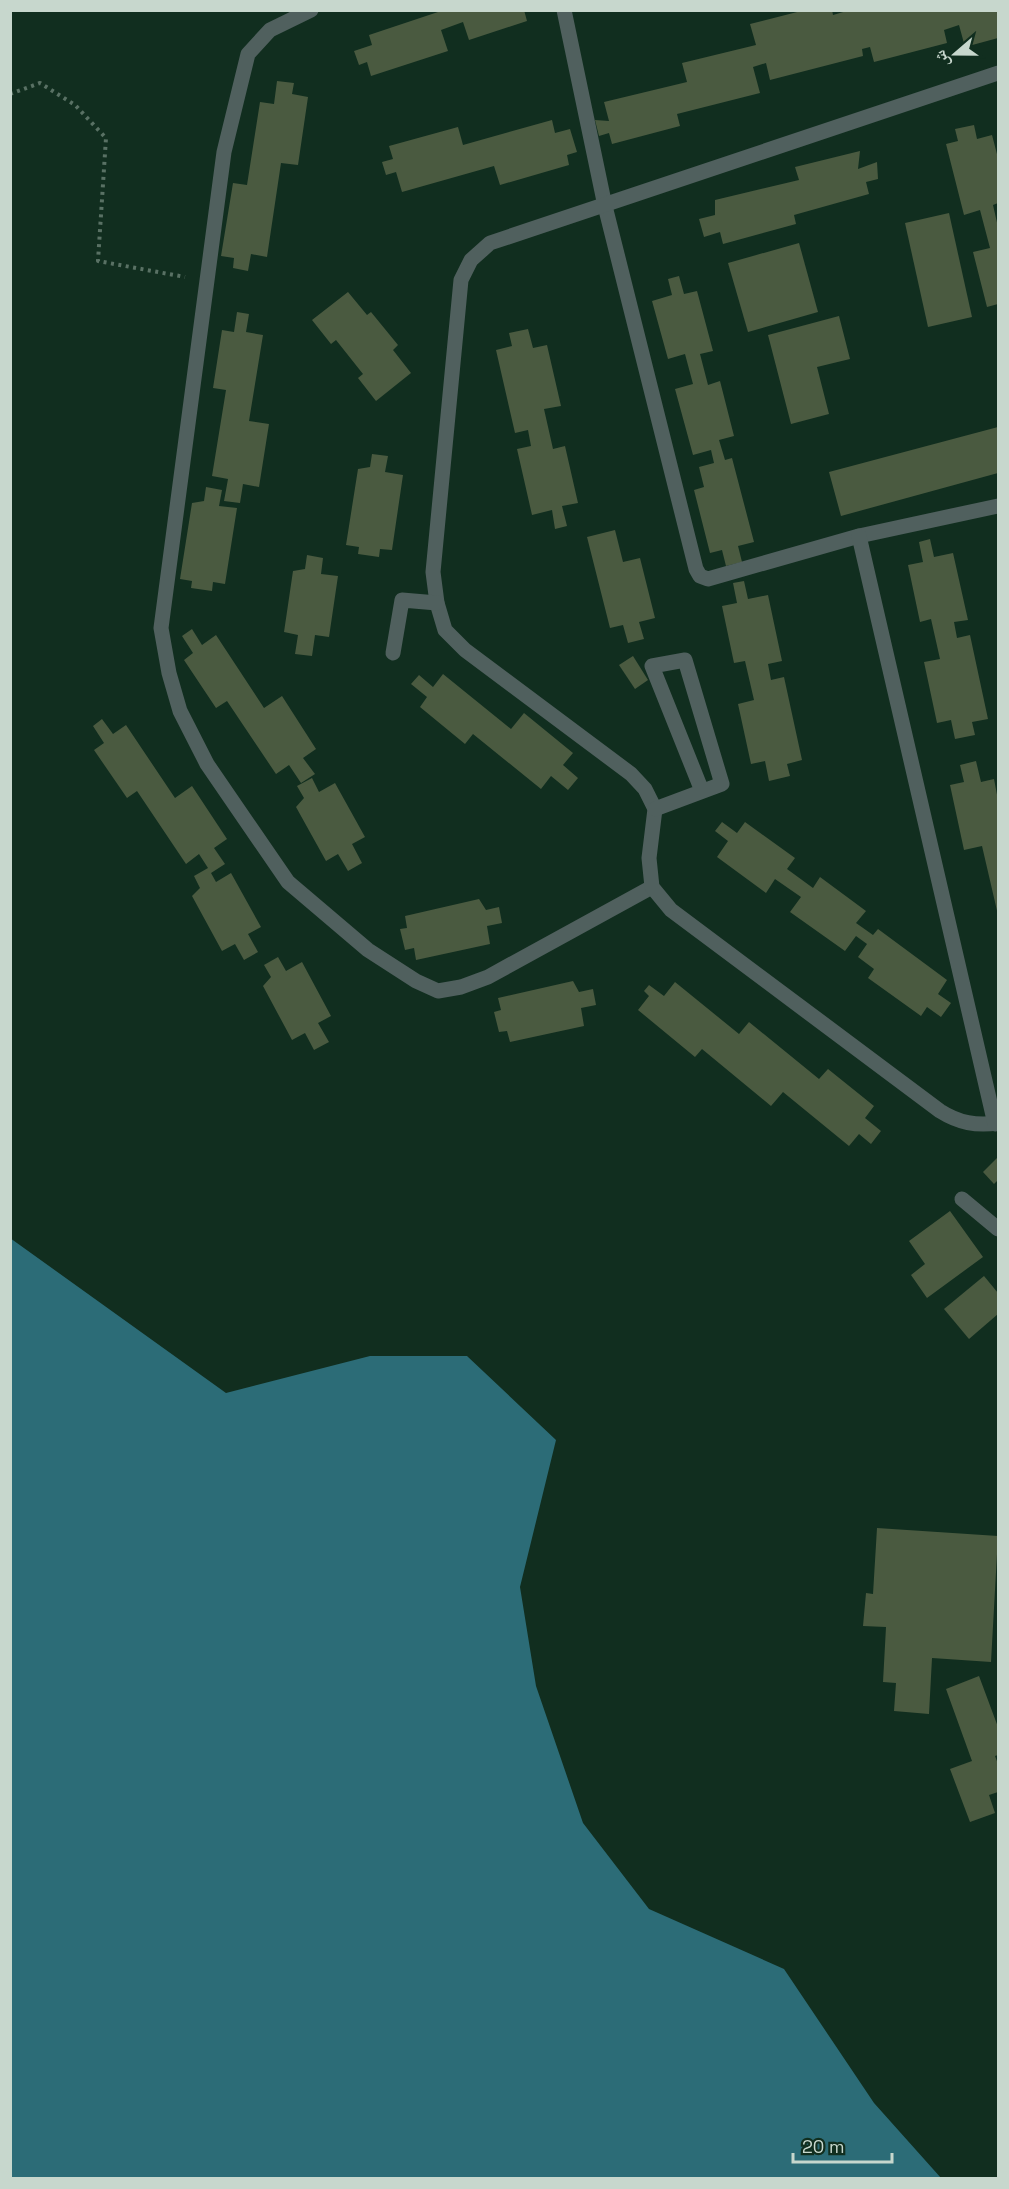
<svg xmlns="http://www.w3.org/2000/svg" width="1009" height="2189" viewBox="0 0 1009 2189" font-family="'Space Grotesk','Noto Naskh Arabic',sans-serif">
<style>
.water{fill:#2c6c77}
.building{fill:#4a5a40}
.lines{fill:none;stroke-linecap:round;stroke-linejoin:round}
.path{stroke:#597164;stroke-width:4;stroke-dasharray:3 4.5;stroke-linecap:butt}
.minor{stroke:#50605e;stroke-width:15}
</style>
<rect width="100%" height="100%" fill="#112e1f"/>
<!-- water -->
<polygon class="water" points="10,1238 226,1393 370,1356 467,1356 556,1440 520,1587 536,1686 583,1823 649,1909 784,1969 874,2103 941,2178 11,2178"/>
<!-- building -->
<g class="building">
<polygon points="444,10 524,10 527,21 469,40 463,22 441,30 448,51 371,76 367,62 359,65 354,51 372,45 369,35"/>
<polygon points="805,10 832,10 833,15 850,10 998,10 998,38 965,47 959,25 944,30 947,43 874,62 870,47 862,49 863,56 770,80 766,63 753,67 760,93 677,114 680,126 612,144 609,133 599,136 595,120 609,121 604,102 687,82 682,63 756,45 750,24"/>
<polygon points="277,81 294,83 292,94 308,97 298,165 281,163 267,257 251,254 248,271 233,268 234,258 221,256 233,183 247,185 260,102 274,104"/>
<polygon points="552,120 555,133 570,129 577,152 567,155 569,165 500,185 494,166 402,192 396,172 386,175 382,162 393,159 389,146 458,127 463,145"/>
<polygon points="974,125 977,139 992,135 998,158 998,203 993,205 998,227 998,304 987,307 973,252 990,248 980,210 964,215 946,144 958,141 955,129"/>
<polygon points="860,151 858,169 877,162 878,179 866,182 869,194 794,215 796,224 723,244 720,232 704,237 699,219 715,215 715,200 799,180 795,167"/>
<polygon points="949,213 972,317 928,327 905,223"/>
<polygon points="799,243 818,312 748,332 728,263"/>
<polygon points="679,276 684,294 697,291 713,351 700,354 708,385 720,381 734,436 719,440 725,460 732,458 754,542 738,546 742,562 726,566 722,550 710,553 694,490 704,487 699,467 714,463 711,450 693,455 675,389 693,384 685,354 668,359 652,301 672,295 668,279"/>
<polygon points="348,292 367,315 371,312 398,345 393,350 411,373 376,401 358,378 363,374 336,340 331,344 312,320"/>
<polygon points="237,312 249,314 246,332 263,335 249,421 269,424 259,487 243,484 240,503 224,501 228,479 212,476 226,390 213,388 222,330 234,332"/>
<polygon points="839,316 850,359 817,367 829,414 791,424 768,335"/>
<polygon points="528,329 533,348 547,345 561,406 544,409 553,449 565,446 578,503 562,506 567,526 555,529 552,510 532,515 517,449 531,446 528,430 515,433 496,350 512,346 509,333"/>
<polygon points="998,427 998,473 841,516 829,472"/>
<polygon points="372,454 388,456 385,472 403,475 392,550 380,549 379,557 358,554 359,547 346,545 358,469 370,467"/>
<polygon points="206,487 222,490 219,506 237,508 225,584 213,582 212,591 191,588 192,581 180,579 192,503 204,501"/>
<polygon points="615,530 623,562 640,558 655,618 639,622 644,639 628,643 623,625 610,628 587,537"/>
<polygon points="930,539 934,557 953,553 968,620 954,622 957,638 970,635 988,719 972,722 975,735 955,739 951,720 937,723 924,662 940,659 931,619 920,622 908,565 923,562 919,542"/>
<polygon points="307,555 323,558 321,574 338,576 329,637 315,635 312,656 295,654 298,635 284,632 293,571 305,569"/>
<polygon points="744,581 748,599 768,595 782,661 768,664 771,680 784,677 802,760 787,764 790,776 769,781 765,761 751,764 738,704 754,700 745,661 734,663 722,606 737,603 733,583"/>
<polygon points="192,629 202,645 216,635 264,708 282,696 316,749 303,758 315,774 301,783 289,765 276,774 227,701 216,708 184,660 193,653 182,636"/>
<polygon points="633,656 648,680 635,689 619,665"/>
<polygon points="443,674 511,729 524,713 573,753 563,765 578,778 568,790 551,776 541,789 473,734 465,744 420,707 427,697 411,684 419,675 433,687"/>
<polygon points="102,719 113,734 126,725 175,798 192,786 227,839 214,848 225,864 211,873 216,882 231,873 261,927 248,934 258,952 244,960 235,944 222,951 192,896 200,888 194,876 208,868 199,854 186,864 137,791 127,798 94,750 104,743 93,726"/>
<polygon points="976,761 981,782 994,779 998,800 998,915 982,846 964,850 950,785 964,782 960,765"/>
<polygon points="312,778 319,792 335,783 365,837 352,844 362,863 348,871 338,854 326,861 296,807 304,798 297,786"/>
<polygon points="722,822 737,833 745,822 795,858 787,869 813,888 820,877 866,911 856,923 873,935 878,929 947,980 938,994 951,1003 941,1017 927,1007 921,1016 868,978 874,969 858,957 867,944 856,936 845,951 790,912 801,897 775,879 766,893 717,857 728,841 715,831"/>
<polygon points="479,899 486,910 499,907 502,923 487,926 490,944 416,960 414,948 405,950 400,929 407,928 405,916"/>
<polygon points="278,957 286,971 302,962 331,1016 318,1023 329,1042 314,1050 305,1033 292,1040 263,986 271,977 264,965"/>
<polygon points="573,981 579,992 593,989 596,1005 581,1008 584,1026 510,1042 507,1031 499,1032 494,1012 501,1010 498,998"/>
<polygon points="675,982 739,1034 749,1022 819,1079 828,1069 874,1106 865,1118 881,1131 871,1144 859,1134 849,1146 783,1092 771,1106 702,1049 695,1057 638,1010 649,996 644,991 649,985 664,996"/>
<polygon points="998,1157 998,1180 994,1184 983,1172"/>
<polygon points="950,1211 983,1257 927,1298 911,1275 925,1264 909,1241"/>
<polygon points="984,1276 998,1293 998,1314 969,1339 944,1309"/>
<polygon points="877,1528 998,1536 991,1662 932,1658 929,1714 894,1711 896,1683 883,1682 886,1627 863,1626 866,1593 873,1594"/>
<polygon points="979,1676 998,1727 998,1755 995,1756 998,1764 998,1792 989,1795 995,1813 970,1822 950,1769 972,1761 946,1689"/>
</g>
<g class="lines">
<!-- path -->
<polyline class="path" points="10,94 40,83 75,105 106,138 98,261 185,277"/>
<!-- minor -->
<g class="minor">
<polyline points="311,10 270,30 248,54 224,152 161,628 169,673 180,711 207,764 288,882 368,950 416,981 438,991 461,987 488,977 652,887"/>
<polyline points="564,10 605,206 696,569 700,576 708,579 859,536 998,506"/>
<path d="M 998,73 L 490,243 L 471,260 L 461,280 L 433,572 L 437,603 L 445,630 L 465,650 L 631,774 L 645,789 L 655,809 L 649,858 L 652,887 L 671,910 L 940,1111 C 959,1123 976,1126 998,1123"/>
<polyline points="859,536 995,1124"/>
<polyline points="393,653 402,600 437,603"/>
<polyline points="655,809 722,784 685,660 652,666 702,791"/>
<polyline points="962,1199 998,1229"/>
</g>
</g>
<!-- border -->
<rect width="1009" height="2189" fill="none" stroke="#c7d7cd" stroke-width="24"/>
<!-- north arrow -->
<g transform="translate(955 54) rotate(250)" stroke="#112e1f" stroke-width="4.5" paint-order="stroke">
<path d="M0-4.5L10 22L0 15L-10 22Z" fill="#c7d7cd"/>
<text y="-9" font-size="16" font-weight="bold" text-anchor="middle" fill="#c7d7cd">ش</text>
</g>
<!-- scale -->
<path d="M793 2153v9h99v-9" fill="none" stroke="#c7d7cd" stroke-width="3"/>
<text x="802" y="2153" font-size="18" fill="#c7d7cd" stroke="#112e1f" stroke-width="4.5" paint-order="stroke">20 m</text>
</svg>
